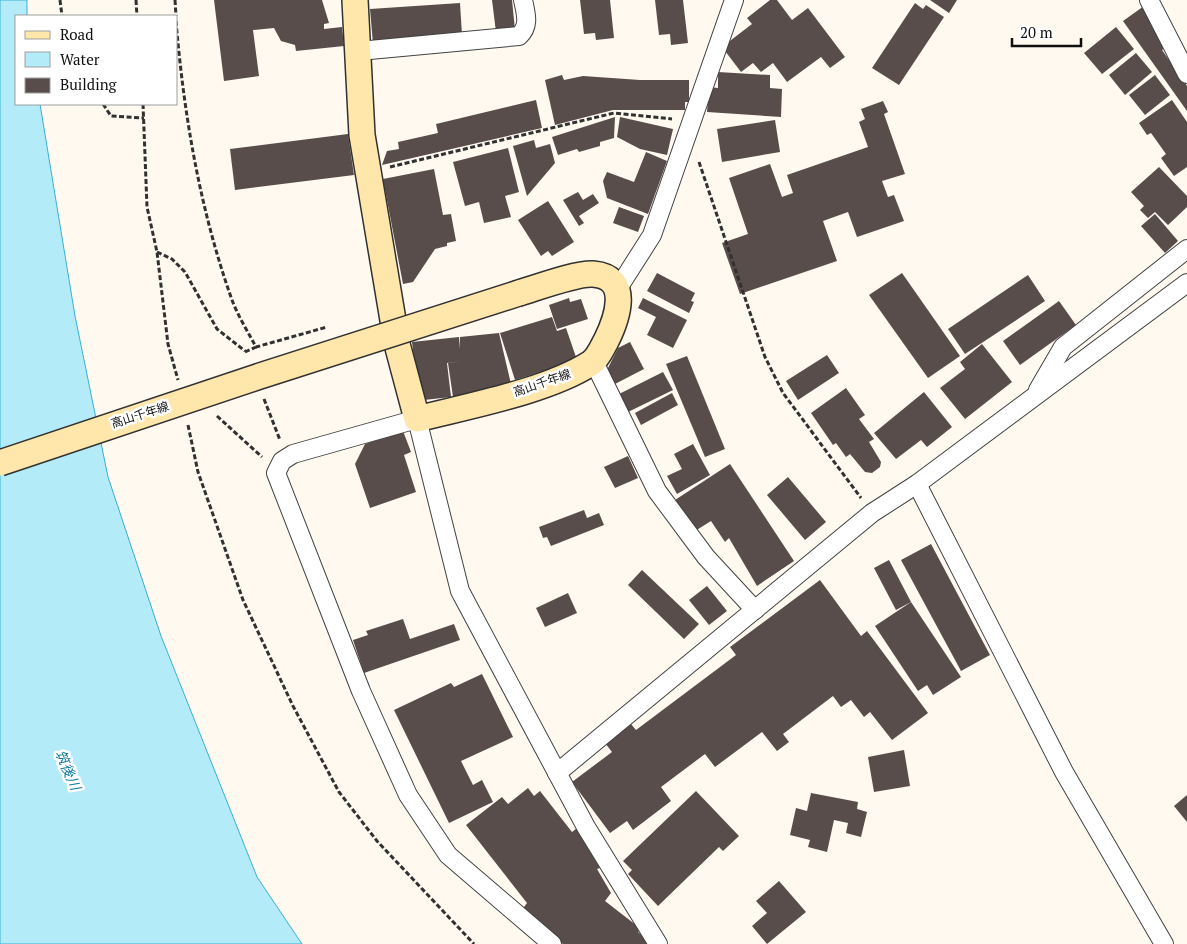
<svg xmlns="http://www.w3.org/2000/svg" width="1187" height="944" viewBox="0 0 1187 944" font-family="'PT Serif','Noto Sans JP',serif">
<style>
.water{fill:#b3ebf8;stroke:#37b1d2}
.building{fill:#584d4a}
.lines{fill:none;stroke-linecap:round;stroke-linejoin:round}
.minor-casing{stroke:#424242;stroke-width:20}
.secondary-casing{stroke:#313131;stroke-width:28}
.path{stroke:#313131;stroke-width:3;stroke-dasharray:5 2.5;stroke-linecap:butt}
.minor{stroke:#fff;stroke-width:18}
.secondary{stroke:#ffe6ab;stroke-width:25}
.secondary-bridge-casing{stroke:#313131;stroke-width:28;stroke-linecap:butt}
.secondary-bridge{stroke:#ffe6ab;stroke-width:25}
.labels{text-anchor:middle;stroke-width:5;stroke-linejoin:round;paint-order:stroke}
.street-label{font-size:12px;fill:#0f0f0f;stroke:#fff}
.water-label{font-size:14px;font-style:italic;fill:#127b9f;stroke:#fff}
</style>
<rect width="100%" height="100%" fill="#fff9f0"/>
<!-- water -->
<polygon class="water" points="0,0 27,0 27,16 16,16 16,104 40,104 75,316 108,477 161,636 257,877 302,944 0,944"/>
<!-- building -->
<g class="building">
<polygon points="214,0 322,0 329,23 324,24 324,29 342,27 344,46 296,51 295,45 281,41 274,28 253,30 259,76 224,81"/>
<polygon points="492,0 512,0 515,30 496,32"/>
<polygon points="580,0 610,0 614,38 596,40 595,33 584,34"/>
<polygon points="655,0 683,0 688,43 671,45 670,34 659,35"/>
<polygon points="770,0 777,0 792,20 808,8 845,57 830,68 821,57 787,82 773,63 761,72 753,63 741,72 722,47 752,24 747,18"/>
<polygon points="930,0 957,0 949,13"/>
<polygon points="460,3 462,35 373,44 370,9"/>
<polygon points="915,3 923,9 926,5 944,17 899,85 872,68"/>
<polygon points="1144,6 1168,46 1162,50 1187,86 1187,111 1123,21"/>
<polygon points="1116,27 1134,49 1102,74 1084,53"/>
<polygon points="1136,53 1152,72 1125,95 1109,75"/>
<polygon points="718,72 770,75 770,88 782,89 781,117 707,112 709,87 718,88"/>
<polygon points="562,75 564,80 583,76 640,80 689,80 689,102 685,102 685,110 613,110 555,125 545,80"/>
<polygon points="1155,75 1170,95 1145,115 1129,95"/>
<polygon points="536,100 542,128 382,165 387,151 399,149 398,142 438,133 436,124"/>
<polygon points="1172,100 1187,122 1187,167 1174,176 1161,158 1166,154 1151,133 1147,135 1139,123"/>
<polygon points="883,101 888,112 884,114 905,174 882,181 888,197 894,195 904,221 857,237 848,212 823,221 837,261 740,294 722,243 748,234 729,178 770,164 782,197 793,193 787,175 868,147 859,122 865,119 861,109"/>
<polygon points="615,117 614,138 600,142 600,146 579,152 577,149 558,155 552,137"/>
<polygon points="620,117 673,129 667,155 640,149 617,137"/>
<polygon points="775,120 780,152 722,162 717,129"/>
<polygon points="348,134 354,175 235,190 230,149"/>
<polygon points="534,140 536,148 550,144 555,163 527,196 513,146"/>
<polygon points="508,148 519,192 505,196 511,217 484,223 479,202 465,206 453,162"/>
<polygon points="646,152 667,161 648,214 607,198 603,181 607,172 634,182"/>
<polygon points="1159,167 1187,196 1187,207 1168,225 1155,212 1148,218 1140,210 1144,206 1131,192"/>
<polygon points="434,169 443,215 451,214 456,241 447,243 447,246 435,249 413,282 403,284 383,179"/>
<polygon points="578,192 583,200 593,194 599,203 579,216 584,223 579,226 563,200"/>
<polygon points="548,201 574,242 552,256 548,251 541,256 518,220"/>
<polygon points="619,207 644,216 638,232 613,223"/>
<polygon points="1155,214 1178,241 1165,253 1141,226"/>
<polygon points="657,273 695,293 691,301 694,302 689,313 647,291"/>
<polygon points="902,273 960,356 928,378 869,295"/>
<polygon points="1028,275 1045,301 965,354 948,329"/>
<polygon points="569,298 570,302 581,299 588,319 557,329 549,305"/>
<polygon points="643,298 687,320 673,348 647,335 656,317 638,308"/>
<polygon points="1059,301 1076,325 1020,365 1003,341"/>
<polygon points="552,317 557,331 566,328 577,360 515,380 500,333"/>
<polygon points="499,333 511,384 453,397 448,363 462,361 447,363 451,397 424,400 418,393 412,342 459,337 460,349 460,337"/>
<polygon points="630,342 644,369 615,384 607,370 618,348"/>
<polygon points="982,344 1012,382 965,419 940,388 965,369 960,362"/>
<polygon points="827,355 839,373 798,400 786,381"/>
<polygon points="687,356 725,449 705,457 666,364"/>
<polygon points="663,372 673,390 626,413 617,395"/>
<polygon points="846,388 865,415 859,419 874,439 869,442 881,462 880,467 872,473 865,472 850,454 846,457 836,443 833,445 811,413"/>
<polygon points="924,392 952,427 927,447 921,440 896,459 874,433"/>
<polygon points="672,393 678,405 641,425 635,413"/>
<polygon points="403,431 411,452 404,455 416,492 370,508 355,464 365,444"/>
<polygon points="693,444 710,475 677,494 667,476 682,469 674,454"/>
<polygon points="628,456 638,478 615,488 604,467"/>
<polygon points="730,464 794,561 757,586 729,538 725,542 711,521 695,531 675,500"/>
<polygon points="788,477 826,522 805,540 767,495"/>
<polygon points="584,510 587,518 599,513 604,525 551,546 547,537 543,538 539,527"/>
<polygon points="931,544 990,655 961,671 901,560"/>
<polygon points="889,560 911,602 896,610 874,568"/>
<polygon points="642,570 699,624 684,639 628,585"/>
<polygon points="820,580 861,636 867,631 928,713 892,740 870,712 864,717 851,700 841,707 833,696 783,734 789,742 777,751 762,732 715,767 705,754 661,787 671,801 633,830 627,821 610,833 572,782 612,752 605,743 631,724 636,730 736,655 730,647"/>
<polygon points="707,586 727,611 709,625 689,600"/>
<polygon points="568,593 577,613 545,627 536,608"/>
<polygon points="911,602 961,677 933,695 927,685 918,691 875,626"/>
<polygon points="403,619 410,639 454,624 460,640 364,673 353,640 368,635 366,631"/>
<polygon points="482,674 513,737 461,761 473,785 482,780 493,802 449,823 394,710 451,683 454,687"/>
<polygon points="904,750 910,786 874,792 868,757"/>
<polygon points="528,788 534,796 540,791 572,832 577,828 600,868 597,869 611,893 605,901 641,929 638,932 650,942 649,944 563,944 521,911 527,903 466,825 502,797 508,804"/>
<polygon points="696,791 739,836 723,851 719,847 658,906 628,874 632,870 623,861"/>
<polygon points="811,793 858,802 857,809 867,812 861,837 846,833 848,823 834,820 827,852 808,847 810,840 790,835 796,808 807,811"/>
<polygon points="1187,795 1187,822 1174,806"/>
<polygon points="779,881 806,912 767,944 752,926 767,913 756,901"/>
</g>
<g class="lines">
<!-- minor casing -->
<g class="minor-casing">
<g id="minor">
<polyline points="1149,0 1187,74"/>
<path d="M 359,51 L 519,36 C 530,26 526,14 523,0"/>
<polyline points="617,290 652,235 734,0"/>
<polyline points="594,362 657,491 706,557 755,610"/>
<polyline points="1038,390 1063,347 1187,249"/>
<polyline points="917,484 1064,772 1164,944"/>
<polyline points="557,773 872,513 917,484 1187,283"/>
<polyline points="552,944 448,855 408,795 361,691 276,473 282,461 293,454 417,419 460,591 586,827 658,944"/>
</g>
</g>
<!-- secondary casing -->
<g class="secondary-casing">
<path id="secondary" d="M 355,0 L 362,135 L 397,344 L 417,419 C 468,406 548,391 591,363 C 598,358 602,348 606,341 C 617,319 632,277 593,274 C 576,273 536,288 519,293"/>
</g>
<!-- path -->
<g class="path">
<polyline points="60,0 62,16"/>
<polyline points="136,0 137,16"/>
<polyline points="175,0 176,16"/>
<path d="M 176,21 C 184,116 200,210 232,300 C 238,316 248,332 256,347 L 327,327"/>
<polyline points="103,104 111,116 144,118"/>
<polyline points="143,104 147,207 157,252 168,344 178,380"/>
<polyline points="699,162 765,357 783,393 861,498"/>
<polyline points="390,167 614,113 672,119"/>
<polyline points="157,252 172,259 185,272 217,329 245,351"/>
<polyline points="245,352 256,347"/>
<polyline points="264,399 280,440"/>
<polyline points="217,416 262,457"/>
<polyline points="188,425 198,472 243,600 293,706 339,792 377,841 474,944"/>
</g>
<!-- minor -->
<use href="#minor" class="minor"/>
<!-- secondary -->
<use href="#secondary" class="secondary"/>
<!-- secondary-bridge casing -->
<g class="secondary-bridge-casing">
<polyline id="secondary-bridge" points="0,463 257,377 519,293"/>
</g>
<!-- secondary-bridge -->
<use href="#secondary-bridge" class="secondary-bridge"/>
</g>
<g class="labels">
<!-- street labels -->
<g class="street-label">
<text transform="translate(542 383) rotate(-19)" y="4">高山千年線</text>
<text transform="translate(140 415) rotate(-18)" y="4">高山千年線</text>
</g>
<!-- water labels -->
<g class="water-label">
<text transform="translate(68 770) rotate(66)" y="5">筑後川</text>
</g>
</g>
<!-- legend -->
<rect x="15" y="15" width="162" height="90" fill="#ffffff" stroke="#9f9f9f"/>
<rect x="25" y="31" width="25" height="8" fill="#ffe6ab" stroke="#9f9f9f"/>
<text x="60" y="40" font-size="15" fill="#0f0f0f">Road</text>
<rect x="25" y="52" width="25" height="15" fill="#b3ebf8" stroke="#9f9f9f"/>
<text x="60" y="65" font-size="15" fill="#0f0f0f">Water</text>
<rect x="25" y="78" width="25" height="15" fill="#584d4a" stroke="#9f9f9f"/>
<text x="60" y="90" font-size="15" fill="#0f0f0f">Building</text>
<!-- scale -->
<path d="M1012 38v8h69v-8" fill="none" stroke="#0f0f0f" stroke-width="2.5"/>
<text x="1020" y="38" font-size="15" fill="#0f0f0f" stroke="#ffffff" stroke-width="4" paint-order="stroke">20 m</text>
</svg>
